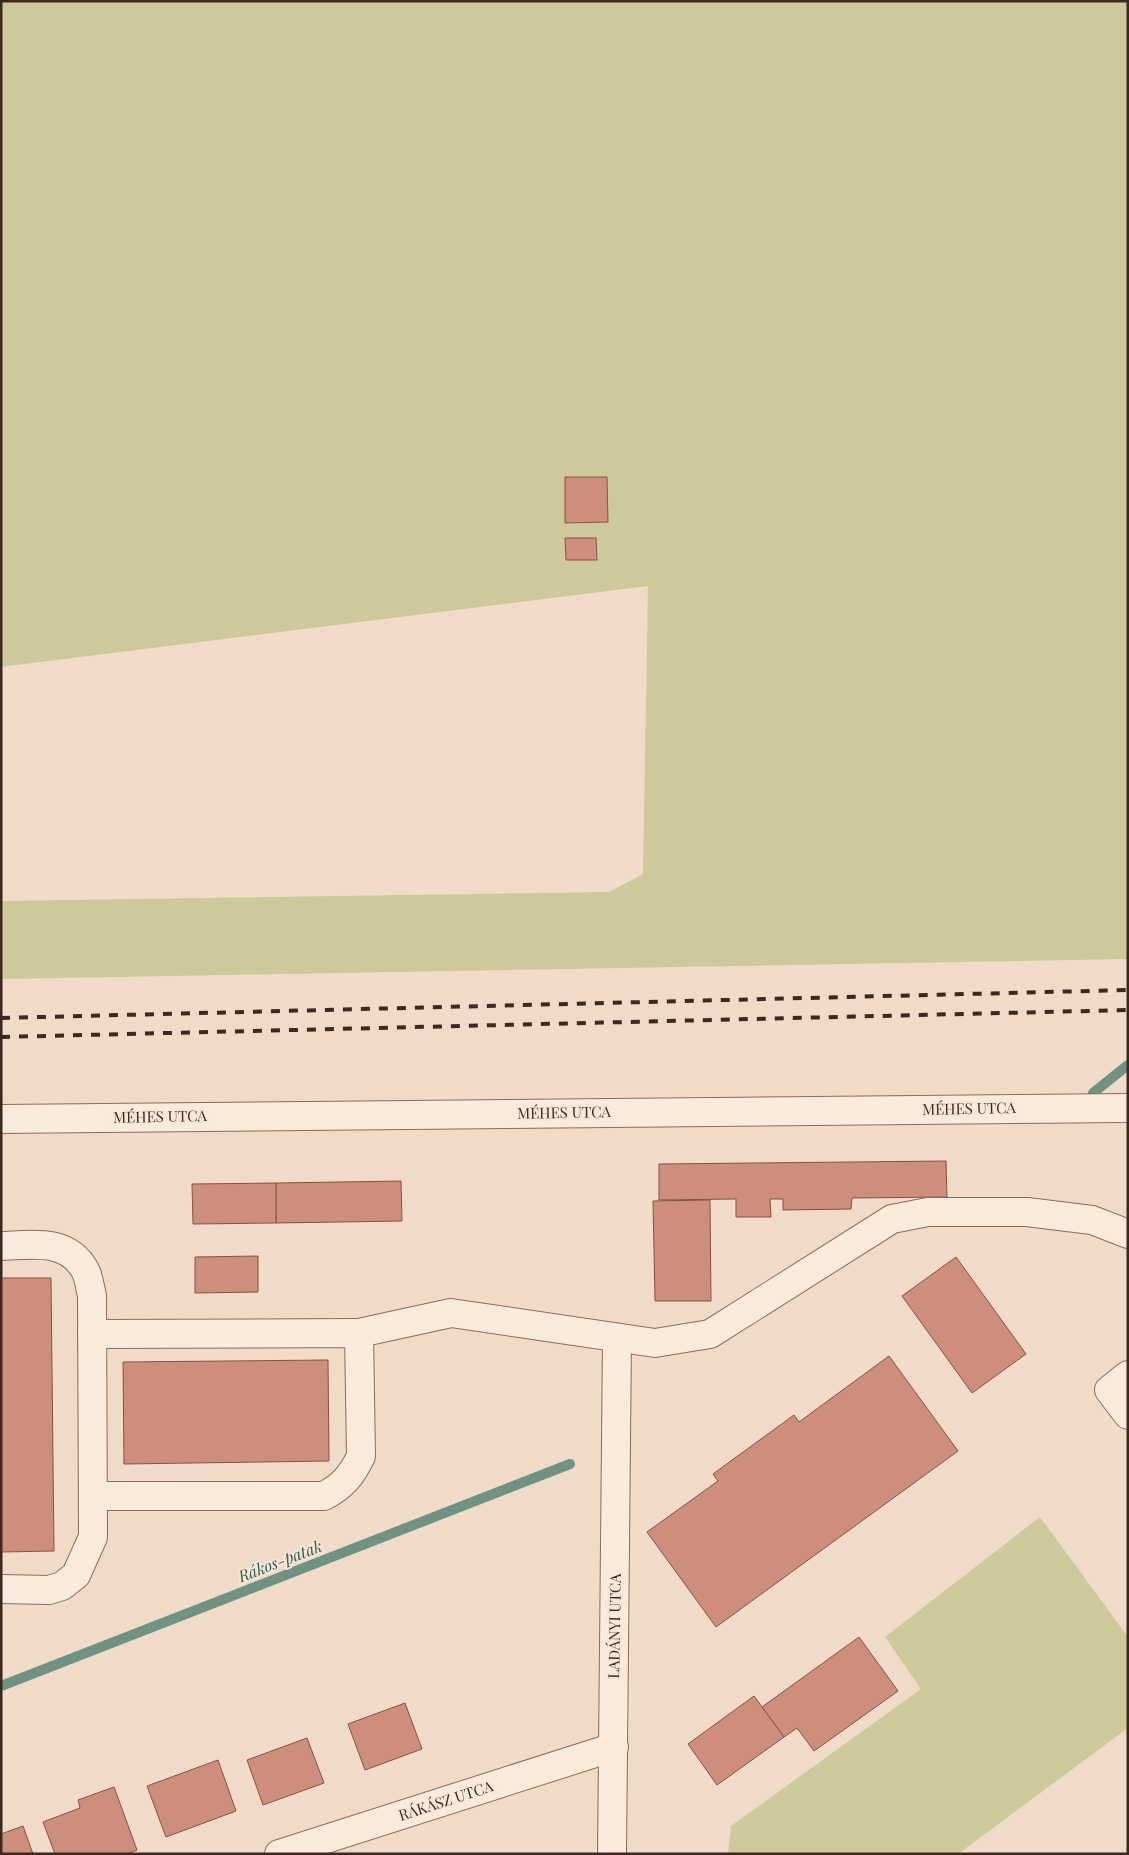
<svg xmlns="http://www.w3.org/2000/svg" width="1129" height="1855" viewBox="0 0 1129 1855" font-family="'Playfair Display',serif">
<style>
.green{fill:#cec99b}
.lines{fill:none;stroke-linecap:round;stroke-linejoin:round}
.stream{stroke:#6f9282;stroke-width:10}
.building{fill:#ce8e7d;stroke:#8c4f42}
.minor-casing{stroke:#8c6c5c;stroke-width:30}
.minor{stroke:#faeadc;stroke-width:28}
.rail{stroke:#3c2820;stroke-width:4;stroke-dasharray:9 9;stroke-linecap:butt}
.labels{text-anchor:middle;stroke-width:4;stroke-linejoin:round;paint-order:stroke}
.street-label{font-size:15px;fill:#3c2820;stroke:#f7e7d8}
.water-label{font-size:16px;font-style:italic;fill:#2f5c50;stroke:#f7e7d8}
</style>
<rect width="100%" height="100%" fill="#efdbc8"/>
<!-- green -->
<g class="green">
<polygon points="1,1 1128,1 1128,959 1,979 1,901 609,892 643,874 648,586 1,667"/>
<polygon points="1040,1517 1128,1637 1128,1728 958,1854 728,1854 731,1826 921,1689 885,1637"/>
</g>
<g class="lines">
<!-- stream -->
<g class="stream">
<polyline points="1093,1093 1128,1065"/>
<polyline points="1,1686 570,1464"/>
</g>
</g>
<!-- building -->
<g class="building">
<polygon points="565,477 607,477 608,522 565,523"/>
<polygon points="565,538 596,538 597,560 566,560"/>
<polygon points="946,1161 947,1197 852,1198 851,1209 783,1210 783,1199 770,1199 771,1217 736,1217 736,1199 659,1200 659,1164"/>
<polygon points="401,1181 402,1221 276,1223 276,1183"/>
<polygon points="276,1183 276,1223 193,1224 192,1184"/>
<polygon points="710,1200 711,1301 655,1301 653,1201"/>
<polygon points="258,1256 258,1292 195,1293 195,1257"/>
<polygon points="956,1257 1026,1354 972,1393 902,1296"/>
<polygon points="1,1278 51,1278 54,1551 1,1552"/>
<polygon points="889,1356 958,1451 716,1627 647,1532 718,1481 713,1474 794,1415 799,1422"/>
<polygon points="328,1360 329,1461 124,1464 123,1362"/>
<polygon points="859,1637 898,1691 814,1751 797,1728 784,1737 762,1707"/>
<polygon points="754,1696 784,1737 717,1785 688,1744"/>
<polygon points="405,1703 422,1749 365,1770 348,1724"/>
<polygon points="307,1738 324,1783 263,1805 247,1760"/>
<polygon points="218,1760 236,1811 166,1837 147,1786"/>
<polygon points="114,1787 137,1850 127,1854 55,1854 43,1822 80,1808 78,1800"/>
<polygon points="23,1826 33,1854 1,1854 1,1834"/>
</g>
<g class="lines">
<!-- minor casing -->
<g class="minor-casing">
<g id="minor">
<polyline points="1,1119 1128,1108"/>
<path d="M 1,1246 C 32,1245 67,1238 85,1270 C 89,1277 90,1288 92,1296 L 93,1537 L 76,1575 L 62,1586 L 49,1590 L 1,1589"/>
<polyline points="359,1333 451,1313 655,1343 710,1334 892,1219 928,1212 1027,1212 1092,1220 1128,1234"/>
<path d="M 92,1334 L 359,1333 L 361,1456 C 352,1475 343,1486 324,1496 L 93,1496"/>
<polyline points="1128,1375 1109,1390 1128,1415"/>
<polyline points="279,1854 614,1747"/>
<polyline points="612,1854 617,1338"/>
</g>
</g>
<!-- minor -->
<use href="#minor" class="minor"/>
<!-- rail -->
<g class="rail">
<polyline points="1,1018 1128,990"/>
<polyline points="1,1037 1128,1010"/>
</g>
</g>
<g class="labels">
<!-- street labels -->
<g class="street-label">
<text transform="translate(969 1109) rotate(-1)" y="5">MÉHES UTCA</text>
<text transform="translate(564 1113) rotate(-1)" y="5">MÉHES UTCA</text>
<text transform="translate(160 1117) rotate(-1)" y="5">MÉHES UTCA</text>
<text transform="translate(615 1626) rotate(-89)" y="5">LADÁNYI UTCA</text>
<text transform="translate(446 1801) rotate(-18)" y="5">RÁKÁSZ UTCA</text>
</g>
<!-- water labels -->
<g class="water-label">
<text transform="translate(280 1561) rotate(-21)" y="6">Rákos-patak</text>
</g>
</g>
<!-- border -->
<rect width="1129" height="1855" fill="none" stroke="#3c2820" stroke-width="5"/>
</svg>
